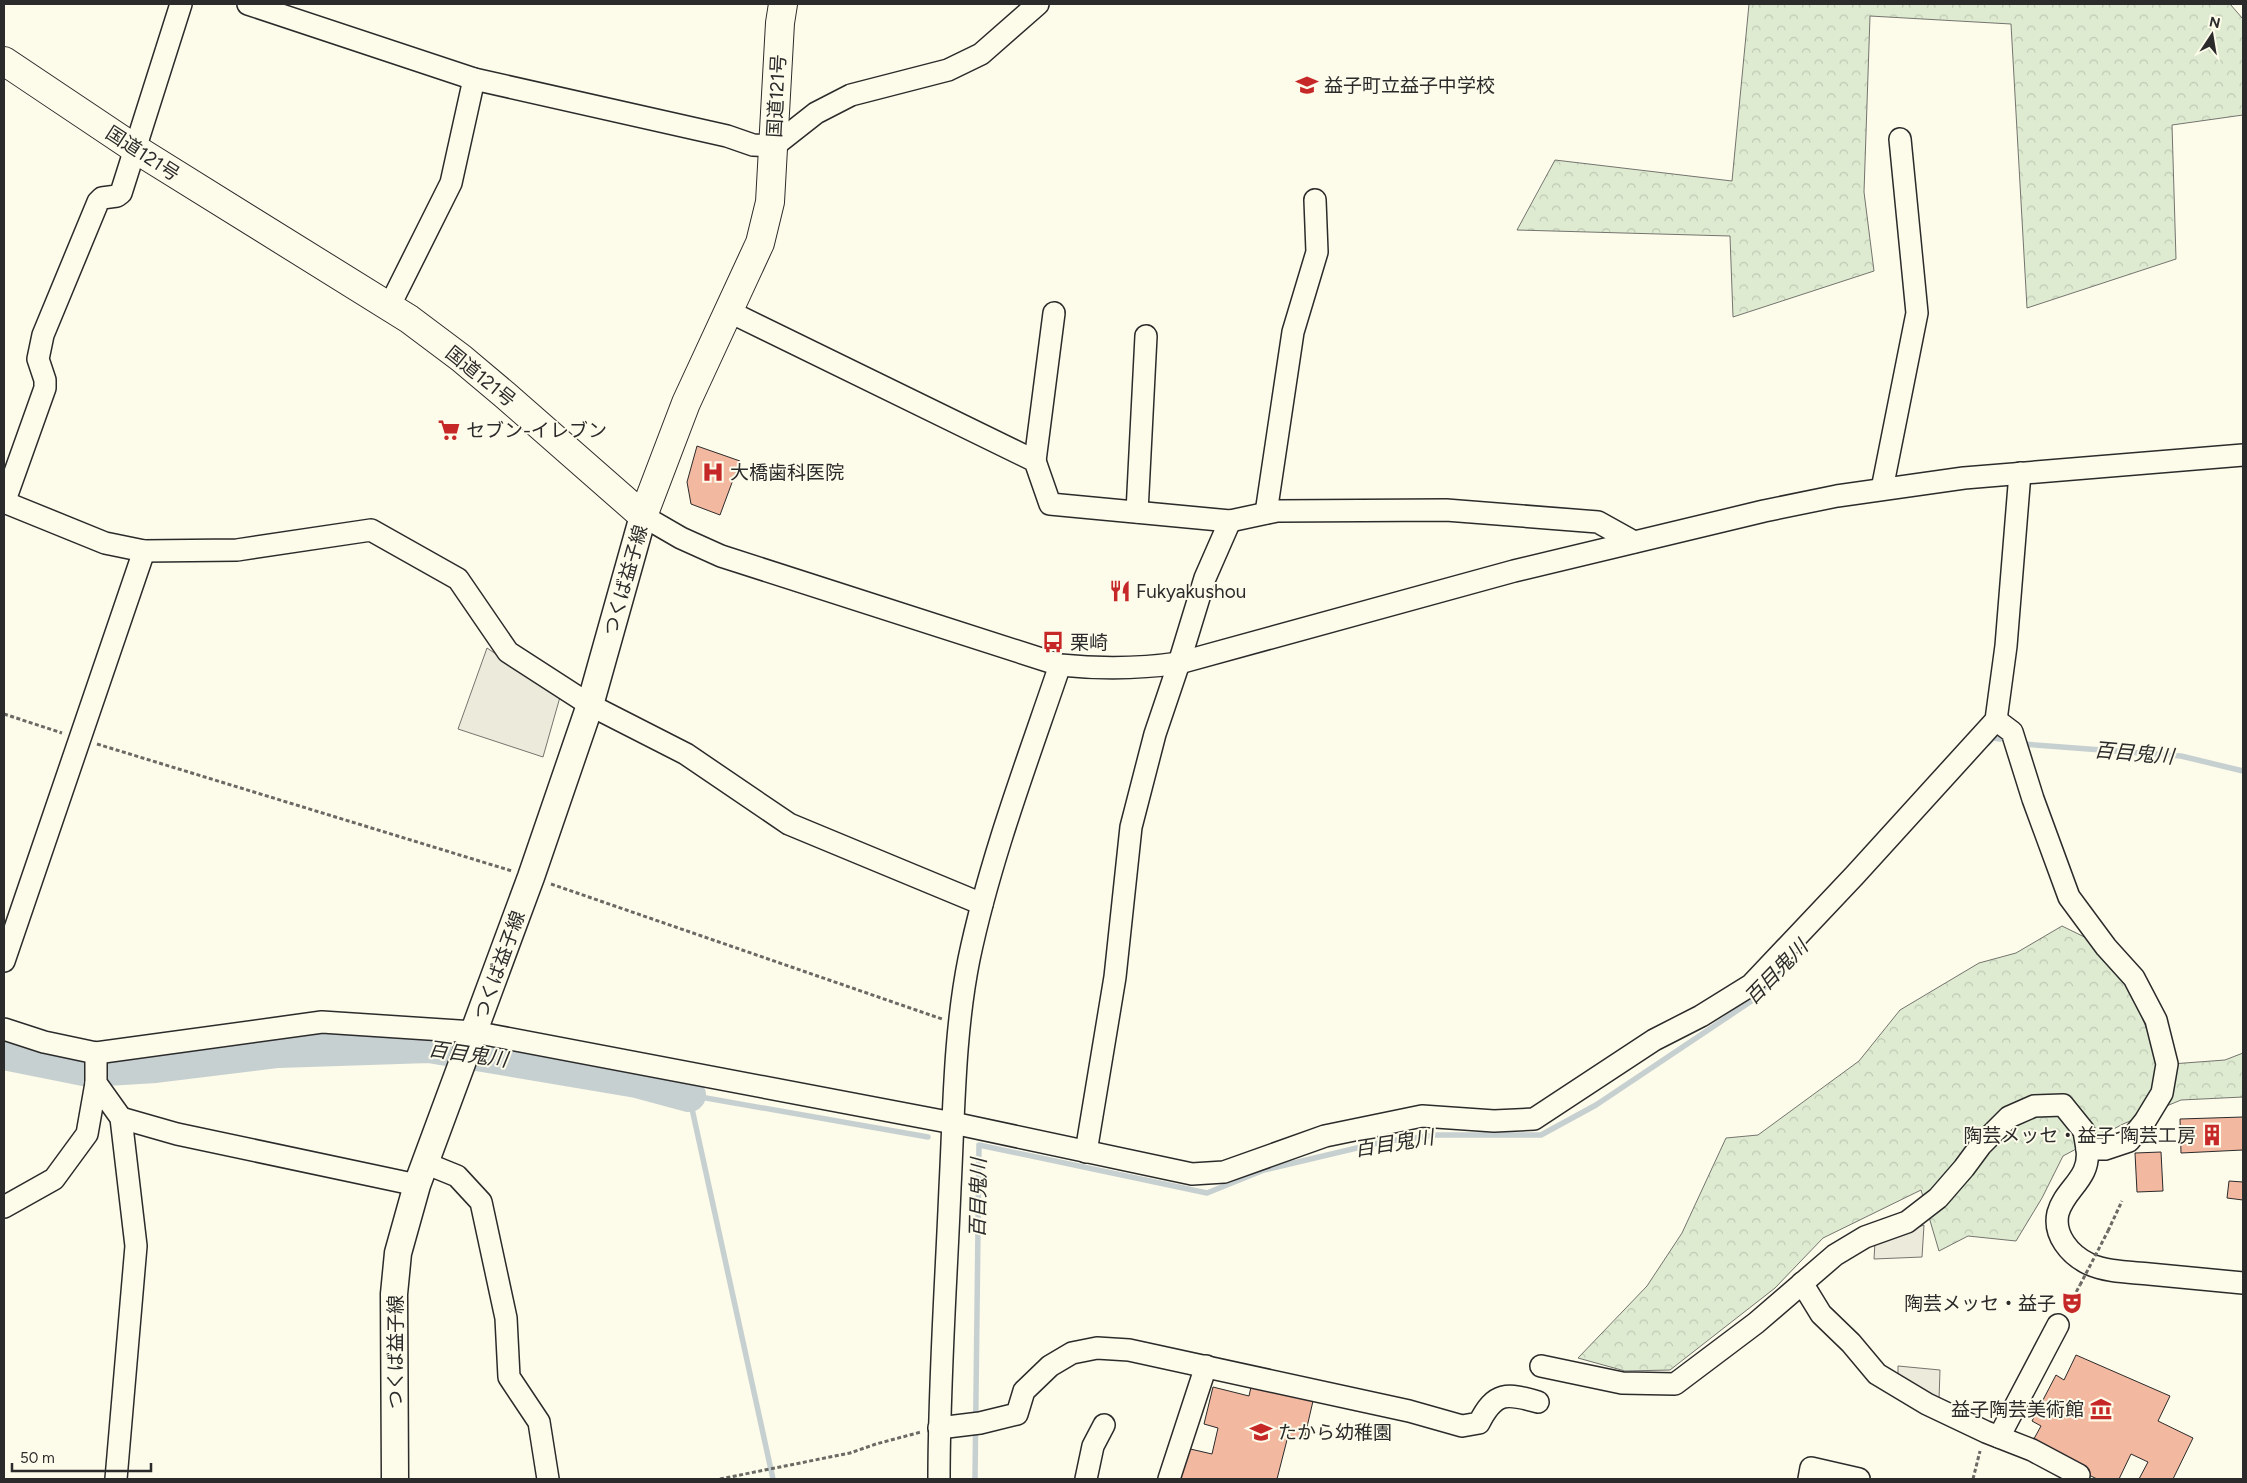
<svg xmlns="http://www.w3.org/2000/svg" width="2247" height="1483" viewBox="0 0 2247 1483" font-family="Figtree,'Noto Sans JP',sans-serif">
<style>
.forest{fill:url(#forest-crowns);stroke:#74746e}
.parking{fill:#eceadb;stroke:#74746e}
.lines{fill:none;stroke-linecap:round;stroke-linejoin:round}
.stream{stroke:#c7d0d0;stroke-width:5.5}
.river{stroke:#c7d0d0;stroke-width:34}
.building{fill:#f2b8a0;stroke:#2b2b2b}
.minor-casing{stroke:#2b2b2b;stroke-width:24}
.major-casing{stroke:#2b2b2b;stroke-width:29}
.highway-casing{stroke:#2b2b2b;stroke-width:30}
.path{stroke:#6a6964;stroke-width:3;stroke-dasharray:4 2.5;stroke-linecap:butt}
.minor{stroke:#fdfbea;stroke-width:21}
.major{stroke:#fdfbea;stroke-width:26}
.highway{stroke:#fdfbea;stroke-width:28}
.path-bridge{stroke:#6a6964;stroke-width:3;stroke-dasharray:4 2.5;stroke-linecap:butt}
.labels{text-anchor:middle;stroke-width:4;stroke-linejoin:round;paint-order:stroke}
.poi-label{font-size:19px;fill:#2b2b2b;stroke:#fdfbea;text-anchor:start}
.street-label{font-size:19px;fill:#2b2b2b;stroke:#fdfbea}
.water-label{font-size:20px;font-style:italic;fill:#2b2b2b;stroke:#fdfbea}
</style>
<defs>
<pattern id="forest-crowns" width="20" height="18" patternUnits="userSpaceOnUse" patternTransform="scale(1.25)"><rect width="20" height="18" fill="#deebd1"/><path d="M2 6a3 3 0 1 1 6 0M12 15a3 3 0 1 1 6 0" fill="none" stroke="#bfcab4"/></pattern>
</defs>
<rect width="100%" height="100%" fill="#fdfbea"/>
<!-- forest -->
<g class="forest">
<polygon points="1749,4 2230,4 2243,19 2243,115 2172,125 2176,259 2027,308 2011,24 1870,16 1864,192 1874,271 1733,317 1730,236 1517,230 1555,160 1732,181"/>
<polygon points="2062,926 2117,953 2149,1035 2158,1065 2225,1060 2243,1053 2243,1097 2181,1100 2123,1124 2063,1156 2042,1198 2016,1241 1968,1236 1939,1251 1921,1190 1823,1238 1775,1288 1670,1370 1625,1371 1578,1358 1647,1286 1682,1233 1726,1138 1758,1135 1859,1061 1900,1010 1979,963 2016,953"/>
</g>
<!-- parking -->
<g class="parking">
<polygon points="487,648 560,697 543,757 458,729"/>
<polygon points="1924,1225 1922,1257 1874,1259 1875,1242"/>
<polygon points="1898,1366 1940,1370 1939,1400 1898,1380"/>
</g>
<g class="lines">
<!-- stream -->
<g class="stream">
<polyline points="1988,743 1993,738 2000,739"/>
<polyline points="2023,744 2181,756 2243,771"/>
<polyline points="773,1479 689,1095 928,1137"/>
<polyline points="975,1479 979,1145 1207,1193 1264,1170 1382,1142 1436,1135 1541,1135 1596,1105 1753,1000 1786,963"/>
</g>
<!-- river -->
<polyline class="river" points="4,1053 89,1070 156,1066 278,1051 429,1046 637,1081 689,1095"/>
</g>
<!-- building -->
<g class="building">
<polygon points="697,446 740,461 720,515 691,504 687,482"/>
<polygon points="2243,1117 2243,1150 2181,1153 2180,1119"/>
<polygon points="2161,1152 2163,1191 2137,1192 2135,1153"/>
<polygon points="2229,1181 2243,1182 2243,1200 2227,1198"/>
<polygon points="2076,1355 2170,1396 2158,1421 2193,1438 2173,1479 2139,1479 2148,1462 2131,1454 2119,1479 2097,1479 2030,1446 2041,1426 2032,1421 2056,1375 2064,1380"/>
<polygon points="1213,1387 1249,1396 1251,1387 1313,1401 1304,1440 1288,1436 1277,1479 1178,1479 1186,1448 1212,1454 1218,1428 1204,1424"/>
</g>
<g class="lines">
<!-- minor casing -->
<g class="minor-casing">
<g id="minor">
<polyline points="248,4 474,79 727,136 753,145 774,146 816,113 851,95 948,70 981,54 1038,4"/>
<polyline points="389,307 451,183 474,79"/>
<polyline points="728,311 1035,461 1050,504 1230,521 1277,511 1446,510 1598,522 1634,542"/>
<polyline points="1035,461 1054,313"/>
<polyline points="1882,489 1917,313 1900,139"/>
<polyline points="4,502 105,543 144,551 237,550 371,530 458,579 508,652 590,705 686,754 789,824 982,904"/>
<polyline points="4,503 45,388 45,380 38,359 43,335 98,202 102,198 117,196 121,193 181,4"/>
<polyline points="1137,512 1146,336"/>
<polyline points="1266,513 1293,332 1317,252 1315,200"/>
<path d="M 643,516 L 681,538 L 721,556 L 1060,665 C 1100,669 1138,669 1179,663 L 1514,571 L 1764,511 L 1837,496 L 1964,478 L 2243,455"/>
<polyline points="4,961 144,551"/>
<polyline points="4,1029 44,1042 96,1053 322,1022 474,1032 953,1123 1192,1174 1224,1172 1325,1136 1422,1116 1494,1121 1534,1119 1654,1040 1701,1016 1751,985 1855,875 1996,720 2006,646 2020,473"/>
<polyline points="96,1053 96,1083 121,1118 136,1246 116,1479"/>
<polyline points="121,1118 177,1134 417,1185"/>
<path d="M 2087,1149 C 2091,1179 2065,1188 2058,1213 C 2053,1235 2070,1255 2089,1264 C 2107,1272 2129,1272 2149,1274 C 2180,1277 2212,1280 2243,1283"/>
<polyline points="1086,1152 1115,977 1131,827 1155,734 1179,663 1205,578 1230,521"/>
<polyline points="425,1163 457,1176 481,1202 506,1318 509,1377 539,1422 548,1479"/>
<polyline points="4,1207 54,1179 87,1134 96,1083"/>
<polyline points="1802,1283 1821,1314 1851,1343 1877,1374 1927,1404 1986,1432 2032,1450 2079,1475"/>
<polyline points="1541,1366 1622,1383 1675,1384 1756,1323 1835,1255 1865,1237 1907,1222 1938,1198 1964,1168 1981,1145 2009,1117 2034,1106 2063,1105 2084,1131 2087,1149 2105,1149 2129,1141 2145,1121 2162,1093 2167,1064 2156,1020 2134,978 2106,947 2069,897 2033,799 2012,732 1996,720"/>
<path d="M 939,1428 L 980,1423 L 1017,1414 L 1024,1391 L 1050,1366 L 1072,1353 L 1097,1348 L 1129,1350 L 1409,1411 L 1462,1426 L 1479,1423 C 1495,1391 1507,1393 1538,1402"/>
<polyline points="1999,1437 2058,1325"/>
<path d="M 939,1479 C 939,1382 946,1285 950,1188 C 954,1112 954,1034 969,959 C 990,859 1027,762 1060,665"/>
<polyline points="1086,1479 1093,1446 1104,1425"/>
<polyline points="1169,1479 1206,1366"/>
<polyline points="1809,1479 1811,1468 1859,1479"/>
</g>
</g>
<!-- major casing -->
<g class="major-casing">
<polyline id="major" points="395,1479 394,1294 398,1253 417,1185 531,877 590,705 643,516"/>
</g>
<!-- highway casing -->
<g class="highway-casing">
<polyline id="highway" points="4,61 134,148 409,319 461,358 505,395 643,516 686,403 760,243 770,202 780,23 783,4"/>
</g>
<!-- path -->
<g class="path">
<polyline points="4,714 62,733"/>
<polyline points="97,744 512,871"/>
<polyline points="551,884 942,1019"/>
<polyline points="2108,1231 2122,1201"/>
<polyline points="2067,1309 2080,1285"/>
<polyline points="720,1479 850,1453 876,1444 921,1432"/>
<polyline points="1973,1479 1980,1451"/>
</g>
<!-- minor -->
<use href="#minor" class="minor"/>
<!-- major -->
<use href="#major" class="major"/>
<!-- highway -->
<use href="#highway" class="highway"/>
<!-- path-bridge -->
<polyline class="path-bridge" points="2080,1285 2108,1231"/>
</g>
<!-- icons -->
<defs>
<g id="school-bare" transform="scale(1.725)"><path d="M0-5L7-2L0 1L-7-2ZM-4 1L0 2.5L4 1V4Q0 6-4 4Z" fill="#c62828" stroke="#fdfbea" stroke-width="2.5" paint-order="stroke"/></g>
<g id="supermarket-bare" transform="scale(1.725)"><path d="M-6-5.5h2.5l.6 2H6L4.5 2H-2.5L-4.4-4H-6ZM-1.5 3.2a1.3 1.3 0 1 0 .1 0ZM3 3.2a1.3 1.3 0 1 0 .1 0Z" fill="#c62828" stroke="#fdfbea" stroke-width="2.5" paint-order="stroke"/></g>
<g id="hospital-bare" transform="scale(1.725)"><path d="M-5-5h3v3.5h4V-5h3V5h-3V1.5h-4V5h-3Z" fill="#c62828" stroke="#fdfbea" stroke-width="2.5" paint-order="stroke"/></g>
<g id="restaurant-bare" transform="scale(1.725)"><path d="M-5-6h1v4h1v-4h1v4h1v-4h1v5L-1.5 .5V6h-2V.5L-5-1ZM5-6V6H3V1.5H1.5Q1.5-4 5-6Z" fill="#c62828" stroke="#fdfbea" stroke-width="2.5" paint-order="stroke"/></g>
<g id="bus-bare" transform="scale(1.725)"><path d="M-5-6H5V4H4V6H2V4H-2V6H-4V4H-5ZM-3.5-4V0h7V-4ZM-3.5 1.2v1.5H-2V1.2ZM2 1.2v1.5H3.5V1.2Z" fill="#c62828" stroke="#fdfbea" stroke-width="2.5" paint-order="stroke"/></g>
<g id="building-bare" transform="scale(1.725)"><path d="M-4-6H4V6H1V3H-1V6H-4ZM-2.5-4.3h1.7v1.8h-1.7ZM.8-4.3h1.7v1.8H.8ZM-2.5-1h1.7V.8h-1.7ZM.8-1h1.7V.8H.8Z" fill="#c62828" stroke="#fdfbea" stroke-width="2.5" paint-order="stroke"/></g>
<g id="theatre-bare" transform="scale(1.725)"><path d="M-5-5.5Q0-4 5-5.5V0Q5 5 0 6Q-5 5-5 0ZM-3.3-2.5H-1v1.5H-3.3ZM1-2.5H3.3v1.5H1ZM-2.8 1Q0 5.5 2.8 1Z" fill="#c62828" stroke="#fdfbea" stroke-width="2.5" paint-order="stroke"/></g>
<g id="museum-bare" transform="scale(1.725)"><path d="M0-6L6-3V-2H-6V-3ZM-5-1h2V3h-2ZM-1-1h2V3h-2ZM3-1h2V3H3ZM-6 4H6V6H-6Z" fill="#c62828" stroke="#fdfbea" stroke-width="2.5" paint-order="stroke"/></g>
</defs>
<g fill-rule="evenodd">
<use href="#school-bare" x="1307" y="85"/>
<use href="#supermarket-bare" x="449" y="430"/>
<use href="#hospital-bare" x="713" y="472"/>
<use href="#restaurant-bare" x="1120" y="591"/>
<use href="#bus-bare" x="1053" y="642"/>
<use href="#building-bare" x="2212" y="1135"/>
<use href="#theatre-bare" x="2072" y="1303"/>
<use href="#museum-bare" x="2101" y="1409"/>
<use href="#school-bare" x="1261" y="1432"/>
</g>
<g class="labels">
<!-- poi labels -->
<g class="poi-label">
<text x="1324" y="92">益子町立益子中学校</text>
<text x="466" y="437">セブン-イレブン</text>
<text x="730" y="479">大橋歯科医院</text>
<text x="1136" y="598">Fukyakushou</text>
<text x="1070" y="649">栗崎</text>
<text x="2196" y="1142" text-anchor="end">陶芸メッセ・益子 陶芸工房</text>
<text x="2056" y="1310" text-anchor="end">陶芸メッセ・益子</text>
<text x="2084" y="1416" text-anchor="end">益子陶芸美術館</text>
<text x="1278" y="1439">たから幼稚園</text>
</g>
<!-- street labels -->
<g class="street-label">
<text transform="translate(776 96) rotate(-87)" y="7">国道121号</text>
<text transform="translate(143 153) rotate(33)" y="7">国道121号</text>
<text transform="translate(481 376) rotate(39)" y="7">国道121号</text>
<text transform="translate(625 580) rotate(-74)" y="7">つくば益子線</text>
<text transform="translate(499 965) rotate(-70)" y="7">つくば益子線</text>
<text transform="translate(395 1352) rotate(-90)" y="7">つくば益子線</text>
</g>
<!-- water labels -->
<g class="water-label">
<text transform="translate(2134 753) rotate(5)" y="7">百目鬼川</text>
<text transform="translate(1776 972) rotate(-46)" y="7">百目鬼川</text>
<text transform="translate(468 1054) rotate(8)" y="7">百目鬼川</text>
<text transform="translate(1394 1143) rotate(-9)" y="7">百目鬼川</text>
<text transform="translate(978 1198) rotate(-89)" y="7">百目鬼川</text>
</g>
</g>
<!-- border -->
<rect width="2247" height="1483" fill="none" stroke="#2b2b2b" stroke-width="10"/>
<!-- north arrow -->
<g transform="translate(2212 35) rotate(12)" stroke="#fdfbea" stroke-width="4" paint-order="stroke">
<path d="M0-4L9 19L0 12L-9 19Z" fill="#2b2b2b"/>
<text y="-8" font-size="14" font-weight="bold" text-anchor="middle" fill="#2b2b2b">N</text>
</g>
<!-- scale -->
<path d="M12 1463v8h139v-8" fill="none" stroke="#2b2b2b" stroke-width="2.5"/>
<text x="20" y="1463" font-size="15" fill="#2b2b2b" stroke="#fdfbea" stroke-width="4" paint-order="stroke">50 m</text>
</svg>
